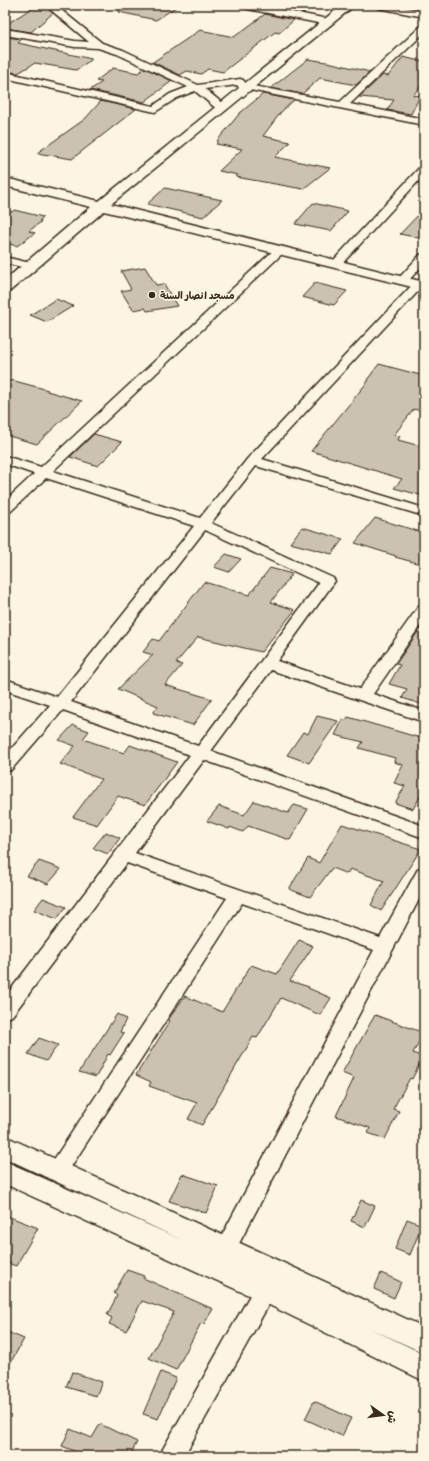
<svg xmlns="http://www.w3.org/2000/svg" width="429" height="1461" viewBox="0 0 429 1461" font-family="Pangolin,'Playpen Sans Arabic',sans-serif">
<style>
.building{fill:#ccc2b3;stroke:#3b2a1e}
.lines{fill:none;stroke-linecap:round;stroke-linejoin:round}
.minor-casing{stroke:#3b2a1e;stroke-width:3}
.tertiary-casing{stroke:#3b2a1e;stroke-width:3}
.minor{fill:#fcf5e5;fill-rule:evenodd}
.tertiary{fill:#fcf5e5;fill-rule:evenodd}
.poi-dot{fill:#3b2a1e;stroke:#fcf5e5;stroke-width:1.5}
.labels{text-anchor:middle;stroke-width:3;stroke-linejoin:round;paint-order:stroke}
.far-poi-label{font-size:10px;font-weight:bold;fill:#3b2a1e;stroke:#fcf5e5;text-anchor:start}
</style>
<rect width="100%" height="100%" fill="#fcf5e5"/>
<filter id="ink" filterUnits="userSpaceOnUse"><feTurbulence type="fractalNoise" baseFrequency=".025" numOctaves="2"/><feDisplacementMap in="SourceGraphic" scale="8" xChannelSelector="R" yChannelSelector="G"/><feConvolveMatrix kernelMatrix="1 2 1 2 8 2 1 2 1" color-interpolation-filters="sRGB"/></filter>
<g filter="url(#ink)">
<!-- building -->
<g class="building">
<polygon points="37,5 44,5 53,13 31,32 5,28 5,25"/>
<polygon points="119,5 179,5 156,20 119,12"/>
<polygon points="265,14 294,20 279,33 275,32 223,72 208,69 201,74 187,71 180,75 153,62 200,30 234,37"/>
<polygon points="5,37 22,39 18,43 92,59 76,70 35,63 18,73 5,71"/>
<polygon points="403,57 424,62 424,83 413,95 420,96 411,114 387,110 394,100 359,97 383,75 388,76"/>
<polygon points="308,59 332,63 370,72 356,85 320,78 302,94 271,88"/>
<polygon points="113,68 138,73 145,68 172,81 144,102 90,90 102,82 96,81"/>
<polygon points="263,94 294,100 281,112 263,136 290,142 275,157 330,168 303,189 236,177 238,175 219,171 242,149 216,144 218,142 217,141 240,113"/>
<polygon points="101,101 136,109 72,159 37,153 85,119"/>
<polygon points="165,188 222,200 203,217 147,204"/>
<polygon points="313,203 348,211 331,231 295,224"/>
<polygon points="424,209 424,239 400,234"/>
<polygon points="5,210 12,212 14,210 43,217 39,221 42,221 29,231 35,233 17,246 5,243"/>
<polygon points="145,267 156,285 164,284 177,306 147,311 145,308 133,310 121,291 131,289 121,271"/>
<polygon points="315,283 347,291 334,305 302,297"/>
<polygon points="56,299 73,306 47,322 30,315"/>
<polygon points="379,364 424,376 424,412 414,409 394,435 400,436 398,440 424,447 424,496 394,488 402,479 311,451 369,380 367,380"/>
<polygon points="11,380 48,390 47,391 82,401 37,444 5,435 5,386"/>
<polygon points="94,434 122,442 98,466 70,457"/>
<polygon points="375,518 424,533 424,565 395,557 396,556 355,543"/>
<polygon points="302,527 343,539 332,554 290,543"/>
<polygon points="226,554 241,559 229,572 214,567"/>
<polygon points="270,568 292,574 271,602 295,610 261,652 198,637 176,663 182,665 165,685 212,699 193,725 153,713 158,706 118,689 153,655 143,652 153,639 159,641 204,582 249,595"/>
<polygon points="424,623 424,705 402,698 407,689 389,684 400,665 396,664"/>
<polygon points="317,716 338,721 309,763 287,755 303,732 308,734"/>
<polygon points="348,717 424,739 424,790 413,809 395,803 405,786 394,783 403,765 394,762 395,758 359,748 363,742 335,735 343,719 346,720"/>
<polygon points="73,725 89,731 83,739 124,753 130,745 177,762 145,805 118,796 97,825 73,817 101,779 60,764 75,746 59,740"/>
<polygon points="254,801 288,813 294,805 308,809 290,840 248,826 243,832 230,827 229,829 207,821 219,806 244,815"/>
<polygon points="342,824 421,849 381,911 371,905 384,881 350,869 347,874 332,868 310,897 289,889 308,858 319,863"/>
<polygon points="106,832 120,838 108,854 93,848"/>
<polygon points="39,861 61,869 48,884 27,876"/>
<polygon points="43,898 66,907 57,919 34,910"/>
<polygon points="299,940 313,946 290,981 309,987 308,988 331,998 320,1015 281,998 257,1038 253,1037 202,1125 188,1119 197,1103 149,1086 151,1082 136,1075 170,1021 168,1020 185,996 222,1012 251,965 277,974"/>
<polygon points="117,1014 126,1019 120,1032 124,1033 110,1055 108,1054 96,1077 79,1072"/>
<polygon points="375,1015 424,1033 413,1053 423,1057 412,1079 410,1078 393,1109 399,1111 385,1139 368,1133 370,1128 336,1116 354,1078 342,1073"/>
<polygon points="39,1038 58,1045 46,1061 28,1054"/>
<polygon points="182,1174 218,1186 206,1213 169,1201"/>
<polygon points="361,1200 375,1206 365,1227 351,1221"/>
<polygon points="5,1215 38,1228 16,1266 5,1262"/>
<polygon points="407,1219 422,1225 410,1255 395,1249"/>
<polygon points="127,1270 144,1276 143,1278 213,1309 204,1324 201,1323 176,1370 149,1358 174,1312 142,1301 126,1331 109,1324 112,1318 107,1315 117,1296 114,1293"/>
<polygon points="381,1273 401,1282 394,1298 374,1289"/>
<polygon points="5,1331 24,1339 5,1372"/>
<polygon points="72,1372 102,1382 96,1396 66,1387"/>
<polygon points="161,1372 176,1378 158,1419 143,1414"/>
<polygon points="314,1401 351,1418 342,1436 305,1419"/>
<polygon points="100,1424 137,1442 130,1456 86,1456 62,1446 70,1429 92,1438"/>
</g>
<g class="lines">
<!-- minor casing -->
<g class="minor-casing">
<g id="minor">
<polygon points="45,5 55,5 102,43 123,50 198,85 240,79 243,80 247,85 340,102 421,26 424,25 424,33 350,104 424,119 424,125 250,90 245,93 242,92 237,85 205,89 226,106 227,108 226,110 218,110 195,91 177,98 155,112 5,78 5,72 153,106 170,94 188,87 117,54 98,48 75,47 5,35 5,29 75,41 89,42"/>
<polygon points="239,5 257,5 328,19 333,22 328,25 243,8"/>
<polygon points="374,5 392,5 424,11 424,17 378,8"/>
<polygon points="424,166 424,175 340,266 332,266 330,264 332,262 420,167"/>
<path d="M 280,247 L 284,248 L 286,250 L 284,252 L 53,471 L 200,518 L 248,458 L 415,282 L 419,280 L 424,283 L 423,286 L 262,459 L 424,508 L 424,516 L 256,466 L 211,523 L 333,578 L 335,581 L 277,661 L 360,689 L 419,606 L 424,604 L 424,620 L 373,694 L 424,711 L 424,722 L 271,670 L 211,751 L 424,826 L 424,838 L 204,760 L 135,853 L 380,938 L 418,869 L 424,867 L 424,890 L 233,1255 L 226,1257 L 219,1255 L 216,1248 L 219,1241 L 374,950 L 242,903 L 65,1176 L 58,1179 L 51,1176 L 48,1170 L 51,1164 L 227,898 L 127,863 L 12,1016 L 5,1018 L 5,997 L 190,755 L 63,710 L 11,770 L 5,772 L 5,756 L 50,705 L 5,690 L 5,679 L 57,697 L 194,526 L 46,478 L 10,512 L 5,513 L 5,501 L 34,474 L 5,464 L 5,456 L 41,467 L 276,248 ZM 205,530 L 319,583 L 198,746 L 71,702 Z"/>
<polygon points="424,254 424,264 407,282 399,282 397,280 399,278 420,255"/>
<polygon points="5,257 34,264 36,266 34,268 30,269 5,263"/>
<polygon points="270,1272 278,1274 281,1281 278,1288 184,1456 159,1456 262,1274"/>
</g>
</g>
<!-- tertiary casing -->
<g class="tertiary-casing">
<g id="tertiary">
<polygon points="342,5 355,5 111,204 424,282 424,290 104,211 10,291 5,292 5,280 91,207 5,186 5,178 99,201"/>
<polygon points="5,1136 424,1327 424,1353 369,1328 424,1354 424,1381 255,1298 5,1184 5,1161 182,1240 5,1158"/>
</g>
</g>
<!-- minor -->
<use href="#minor" class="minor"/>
<!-- tertiary -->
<use href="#tertiary" class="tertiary"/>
</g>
</g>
<!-- markers -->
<circle class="poi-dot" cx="152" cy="295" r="4"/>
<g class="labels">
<!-- far-poi labels -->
<g class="far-poi-label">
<text x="160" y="299">مسجد انصار السنة</text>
</g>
</g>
<!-- margin -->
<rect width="429" height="1461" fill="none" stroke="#fcf5e5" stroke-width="20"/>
<rect x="10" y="10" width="409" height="1441" fill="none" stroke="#3b2a1e" stroke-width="1.5" filter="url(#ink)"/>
<!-- north arrow -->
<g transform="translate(383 1415) rotate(104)" stroke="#fcf5e5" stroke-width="3" paint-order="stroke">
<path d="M0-3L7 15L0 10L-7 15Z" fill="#3b2a1e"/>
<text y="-6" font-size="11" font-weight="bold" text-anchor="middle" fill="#3b2a1e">ش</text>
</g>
</svg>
